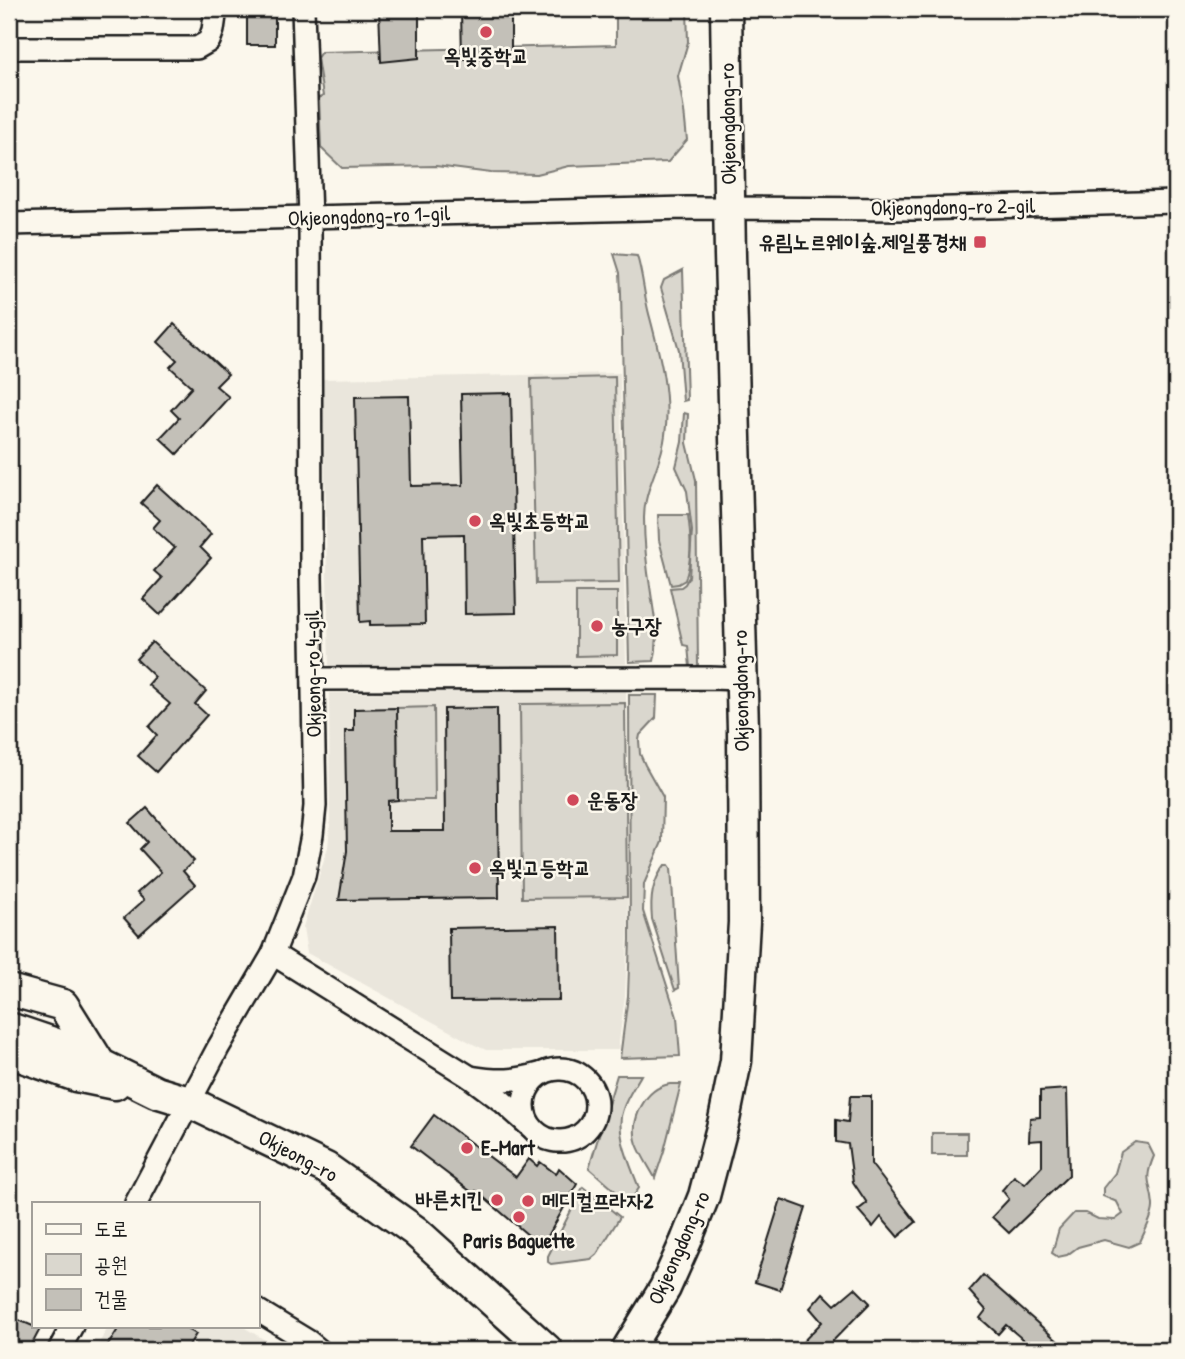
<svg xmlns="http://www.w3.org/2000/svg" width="1185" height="1359" viewBox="0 0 1185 1359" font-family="'Patrick Hand','Poor Story',sans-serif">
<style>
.built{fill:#eae6dc}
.green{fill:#dad7ce;stroke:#7b7a75;stroke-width:2}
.building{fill:#c3c0b8;stroke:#1c1c1c;stroke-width:2}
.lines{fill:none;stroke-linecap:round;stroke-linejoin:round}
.street-casing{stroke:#1c1c1c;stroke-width:26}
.secondary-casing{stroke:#1c1c1c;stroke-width:35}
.street{stroke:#fbf7ec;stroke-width:21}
.secondary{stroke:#fbf7ec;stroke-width:30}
.poi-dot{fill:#d1495b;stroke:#fbf7ec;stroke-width:2.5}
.labels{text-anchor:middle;stroke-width:5;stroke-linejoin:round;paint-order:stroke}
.poi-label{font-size:21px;font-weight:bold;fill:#1c1c1c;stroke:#fbf7ec;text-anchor:start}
.street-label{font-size:21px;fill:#1c1c1c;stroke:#fbf7ec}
</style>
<rect width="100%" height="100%" fill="#fbf7ec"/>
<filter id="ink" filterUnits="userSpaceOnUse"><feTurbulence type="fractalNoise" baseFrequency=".0143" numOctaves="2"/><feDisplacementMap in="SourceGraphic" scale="14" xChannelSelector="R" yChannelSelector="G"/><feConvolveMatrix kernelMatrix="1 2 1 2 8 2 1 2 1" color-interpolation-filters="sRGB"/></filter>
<g filter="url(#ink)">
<!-- built -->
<g class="built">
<polygon points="620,373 626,664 329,670 323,379"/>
<polygon points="626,689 628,935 625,996 618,1050 486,1050 475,1045 307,953 303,927 328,847 330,826 329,693"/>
<polygon points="109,1326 242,1326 281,1350 95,1350"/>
</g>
<!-- green -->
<g class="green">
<polygon points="616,9 687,9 688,42 678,76 684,111 687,140 668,162 569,166 537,174 491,173 436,166 342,168 321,148 319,98 323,96 317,58 321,52 616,45"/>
<path d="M 614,254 L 637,256 C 643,275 644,295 649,314 C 659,352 671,395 665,435 C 662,464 644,488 644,518 C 644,542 647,569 651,593 C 654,616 660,638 654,661 L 629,662 L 621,293 L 620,273 Z"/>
<polygon points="683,270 687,400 683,401 679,350 661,288 664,280"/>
<polygon points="615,377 619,583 536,584 531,379"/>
<polygon points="684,413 688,414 687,443 696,480 698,666 690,667 688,646 683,645 670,588 681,587 685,584 689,577 691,546 692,531 687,491 676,467 682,442"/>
<path d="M 658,515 L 688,515 C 691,535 692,561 685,580 L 678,584 L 671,585 L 659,540 Z"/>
<polygon points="576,592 617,592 617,655 576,656"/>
<polygon points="629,695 657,695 656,718 640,735 639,740 640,754 645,765 663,797 662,842 644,884 643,911 677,1017 680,1056 620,1058 628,996 630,939"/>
<polygon points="625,703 627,897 522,898 520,704"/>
<polygon points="434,707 435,800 398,800 397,708"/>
<path d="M 665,865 L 669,865 L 671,868 L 679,988 L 675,990 L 652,919 C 650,899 652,881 665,865 Z"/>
<path d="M 617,1075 L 641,1075 C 635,1086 627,1097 623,1109 C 614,1132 631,1166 639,1188 L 629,1203 L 589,1168 Z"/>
<path d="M 670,1084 L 681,1084 L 664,1151 L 655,1178 C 649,1167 641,1155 637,1144 C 629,1120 645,1088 670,1084 Z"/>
<rect x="932" y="1133" width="35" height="22"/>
<path d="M 1135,1142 L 1148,1144 L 1154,1156 C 1143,1182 1151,1181 1153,1205 C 1154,1216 1144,1232 1140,1242 L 1129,1247 L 1104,1240 L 1078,1247 L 1067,1255 L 1058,1257 L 1052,1253 L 1059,1229 L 1074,1213 L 1086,1213 L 1098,1219 L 1115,1220 L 1123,1214 L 1117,1202 L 1103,1196 L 1103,1188 L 1115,1173 L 1121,1152 Z"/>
<polygon points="583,1187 620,1217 597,1254 591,1259 551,1264 548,1262 548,1256"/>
</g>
<!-- building -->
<g class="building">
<polygon points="379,9 419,9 419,58 381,62"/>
<polygon points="461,9 511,9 511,56 462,59"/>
<rect x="247" y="14" width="28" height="31"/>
<polygon points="174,324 228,374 216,386 229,397 177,454 160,438 179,418 171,410 192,387 170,367 177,360 158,342"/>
<polygon points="511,393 516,613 465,614 464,534 423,535 425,624 370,625 370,621 360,622 355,397 409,396 411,486 463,485 461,394"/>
<polygon points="157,485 211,534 200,547 211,558 160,615 143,599 162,578 154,571 175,548 153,528 160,520 141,503"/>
<polygon points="152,642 206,691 195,704 207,715 156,772 138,756 157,735 149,727 170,704 148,685 155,677 136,659"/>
<polygon points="397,708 398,800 388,801 388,831 445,831 444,709 497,708 499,898 339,900 347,851 345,731 354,731 354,709"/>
<polygon points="147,808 194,861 183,871 195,885 139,935 124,918 144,900 137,893 161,872 140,849 147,842 130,823"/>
<polygon points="558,926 559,1000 450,1001 449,928"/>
<polygon points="1067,1089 1069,1175 1009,1233 992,1217 1009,1199 1002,1190 1014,1176 1025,1184 1042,1166 1042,1140 1029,1141 1030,1118 1040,1117 1040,1091"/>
<polygon points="850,1096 871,1096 871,1164 916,1222 898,1237 881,1217 873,1227 858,1210 867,1203 853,1182 848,1144 836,1142 836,1120 848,1122"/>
<polygon points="434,1115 516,1177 529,1159 537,1166 540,1162 556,1174 559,1168 577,1184 542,1247 476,1191 474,1194 411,1146"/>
<polygon points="781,1199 806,1208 780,1290 755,1282"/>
<polygon points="983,1275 1068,1350 1021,1350 1027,1343 1006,1325 998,1334 980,1318 986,1310 969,1291"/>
<polygon points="855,1288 870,1303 824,1350 795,1350 822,1322 810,1308 823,1293 835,1305"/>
<polygon points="14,1318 40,1329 29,1350 9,1350 9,1328"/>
<polygon points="120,1326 182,1326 196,1334 186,1350 105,1350"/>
</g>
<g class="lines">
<!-- street casing -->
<g class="street-casing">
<g id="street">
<polyline points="9,48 197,48 209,41 213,30 216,9"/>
<polyline points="9,224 687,208 916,209 1176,202"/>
<polyline points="313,679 710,678 741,679"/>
<polyline points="273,954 470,1077"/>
<circle cx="560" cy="1105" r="36"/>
<path d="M 531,1127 L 502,1101 L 470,1077 C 501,1082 514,1081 543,1073"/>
<polyline points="136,1203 218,1048 273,954 304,876 312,835 315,806 311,578 310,218 303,9"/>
<polyline points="257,1310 308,1341 319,1350"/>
<polyline points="59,1350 72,1326"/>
</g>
</g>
<!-- secondary casing -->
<g class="secondary-casing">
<g id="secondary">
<polyline points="9,990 63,1005 100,1064"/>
<polyline points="9,1028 65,1047 156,1092 189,1102 326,1168 415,1231 547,1350"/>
<polyline points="9,1052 76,1076 115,1084"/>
<polyline points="627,1350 665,1288 686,1241 704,1196 724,1120 736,1061 744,922 743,729 730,255 726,9"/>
</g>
</g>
<!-- street -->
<use href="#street" class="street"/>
<!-- secondary -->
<use href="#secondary" class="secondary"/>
</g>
</g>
<!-- markers -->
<g class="poi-dot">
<circle cx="486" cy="32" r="7"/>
<rect x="973" y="235" width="14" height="14" rx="3.5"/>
<circle cx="475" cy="521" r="7"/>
<circle cx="597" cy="626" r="7"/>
<circle cx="573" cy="800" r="7"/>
<circle cx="475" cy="868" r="7"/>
<circle cx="467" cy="1148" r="7"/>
<circle cx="497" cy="1200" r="7"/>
<circle cx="528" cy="1201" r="7"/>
<circle cx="519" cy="1217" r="7"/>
</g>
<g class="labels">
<!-- poi labels -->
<g class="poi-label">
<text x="486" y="63" text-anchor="middle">옥빛중학교</text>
<text x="966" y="249" text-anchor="end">유림노르웨이숲.제일풍경채</text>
<text x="489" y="528">옥빛초등학교</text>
<text x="611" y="633">농구장</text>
<text x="587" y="807">운동장</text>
<text x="489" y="875">옥빛고등학교</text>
<text x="481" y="1155">E-Mart</text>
<text x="483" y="1207" text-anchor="end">바른치킨</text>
<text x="542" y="1208">메디컬프라자2</text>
<text x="519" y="1248" text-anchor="middle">Paris Baguette</text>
</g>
<!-- street labels -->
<g class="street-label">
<text transform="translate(728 124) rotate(-91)" y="7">Okjeongdong-ro</text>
<text transform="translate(953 207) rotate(-1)" y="7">Okjeongdong-ro 2-gil</text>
<text transform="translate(369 216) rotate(-2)" y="7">Okjeongdong-ro 1-gil</text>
<text transform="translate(313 674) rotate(-91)" y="7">Okjeong-ro 4-gil</text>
<text transform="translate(741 691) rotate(-91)" y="7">Okjeongdong-ro</text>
<text transform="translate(298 1156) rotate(28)" y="7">Okjeong-ro</text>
<text transform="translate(679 1248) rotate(-66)" y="7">Okjeongdong-ro</text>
</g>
</g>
<!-- margin -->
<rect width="1185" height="1359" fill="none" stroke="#fbf7ec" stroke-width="35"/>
<rect x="18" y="18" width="1150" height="1324" fill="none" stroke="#1c1c1c" stroke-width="2.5" filter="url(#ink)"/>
<!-- legend -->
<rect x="32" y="1202" width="228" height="126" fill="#fbf7ec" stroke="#a29f99" stroke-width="2"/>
<rect x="46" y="1224" width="35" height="10" fill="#fbf7ec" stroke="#a29f99" stroke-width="2"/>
<text x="94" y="1236" font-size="21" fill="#1c1c1c">도로</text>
<rect x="46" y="1254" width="35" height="21" fill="#dad7ce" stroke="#a29f99" stroke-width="2"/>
<text x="94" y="1272" font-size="21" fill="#1c1c1c">공원</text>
<rect x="46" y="1289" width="35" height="21" fill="#c3c0b8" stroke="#a29f99" stroke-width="2"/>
<text x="94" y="1306" font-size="21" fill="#1c1c1c">건물</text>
</svg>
